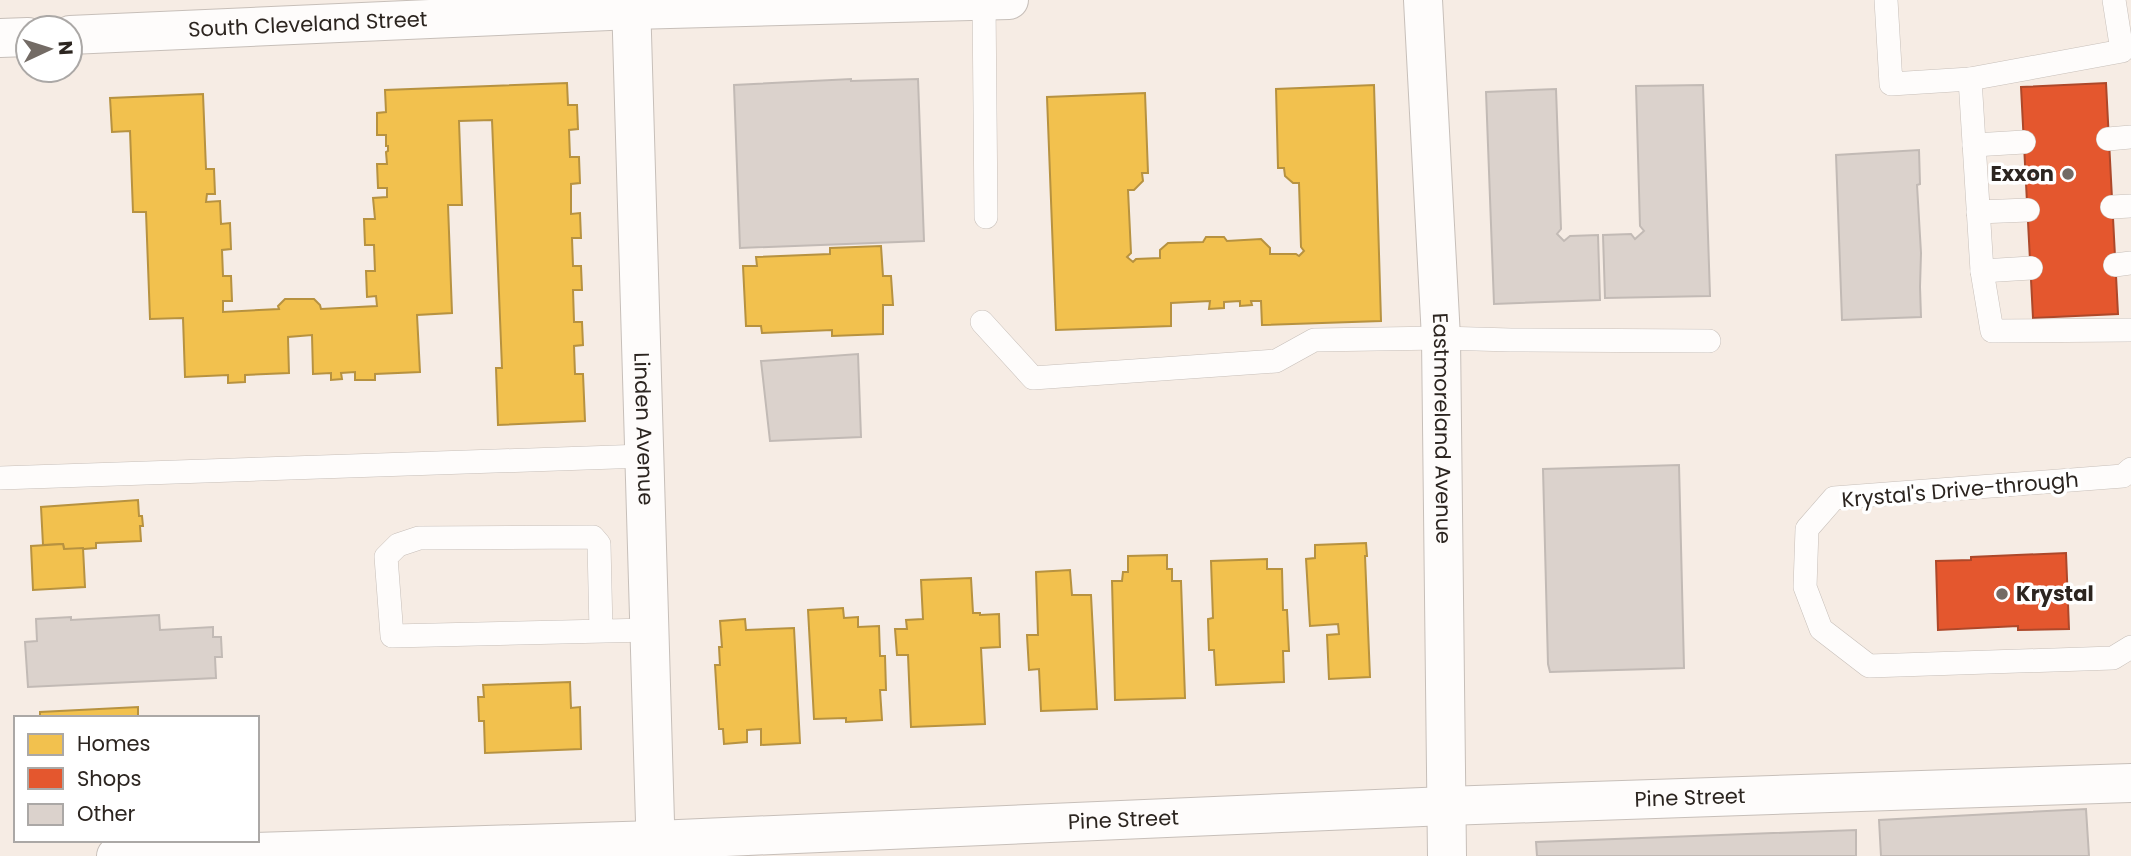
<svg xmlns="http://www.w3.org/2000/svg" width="2131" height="856" viewBox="0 0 2131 856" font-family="Poppins,sans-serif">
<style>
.homes{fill:#f2c14e;stroke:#b79240;stroke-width:2}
.shops{fill:#e4572e;stroke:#ad482a;stroke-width:2}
.building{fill:#dbd2cc;stroke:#c2bab5;stroke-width:2}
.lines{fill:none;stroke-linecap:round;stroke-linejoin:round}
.service-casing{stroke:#c7bfb9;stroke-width:24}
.minor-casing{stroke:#c7bfb9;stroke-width:40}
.secondary-casing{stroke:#c7bfb9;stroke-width:40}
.service{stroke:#fefcfb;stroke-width:23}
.minor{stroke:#fefcfb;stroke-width:38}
.secondary{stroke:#fefcfb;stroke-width:38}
.poi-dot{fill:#736b65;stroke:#fff;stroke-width:2.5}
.labels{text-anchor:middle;stroke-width:7;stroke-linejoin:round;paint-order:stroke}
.street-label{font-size:21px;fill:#2c2520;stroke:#fff}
.poi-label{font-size:21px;font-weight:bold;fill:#2c2520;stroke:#fff;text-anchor:end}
</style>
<rect width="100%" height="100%" fill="#f6ece4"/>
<!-- homes -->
<g class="homes">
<polygon points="567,83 568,105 577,105 578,129 569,130 570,157 579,157 580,183 571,184 571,214 580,213 581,238 572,238 573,266 581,266 582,290 573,290 574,322 582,322 583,345 574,346 575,374 583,374 585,421 498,425 496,368 502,368 492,120 459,121 462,205 448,205 452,313 417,315 420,372 375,374 375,380 355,380 355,372 341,373 342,379 331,380 331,373 313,374 312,335 288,337 289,373 245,375 245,382 228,383 228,375 185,377 183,318 150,319 146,212 133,212 130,131 112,132 110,98 203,94 206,169 214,169 215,194 207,194 206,202 220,201 221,224 230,223 231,249 222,250 223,276 231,276 232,301 223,301 223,312 279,309 278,306 285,299 314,299 320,305 321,309 377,306 376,296 367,297 366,271 375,271 374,245 365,245 364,219 375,219 373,198 387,197 387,188 378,188 377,164 387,164 386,152 388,151 388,146 386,146 386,135 377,135 377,113 386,112 385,90"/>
<polygon points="1374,85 1381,321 1262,325 1261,301 1251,301 1252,305 1240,306 1240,301 1224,302 1224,308 1209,309 1210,301 1171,303 1171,326 1056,330 1047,97 1145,93 1148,173 1142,173 1143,181 1134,190 1128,190 1131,253 1127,257 1133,262 1136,259 1160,258 1160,250 1168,243 1203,242 1206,237 1224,237 1227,241 1261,239 1270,248 1270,254 1296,254 1299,256 1304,251 1301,247 1299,183 1293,183 1285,176 1284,168 1278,168 1276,89"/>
<polygon points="881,246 883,276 891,276 893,305 883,305 883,334 832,336 832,330 762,333 761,326 746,326 743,266 757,266 756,257 830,254 830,248"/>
<polygon points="138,500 139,516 142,516 143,526 140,526 141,541 96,543 96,548 84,549 64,549 63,544 43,545 41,507"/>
<polygon points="1366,543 1367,556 1365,556 1370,677 1329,679 1327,635 1339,634 1338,624 1310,626 1306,559 1315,558 1315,545"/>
<polygon points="63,544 64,549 83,548 85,587 33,590 31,546"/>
<polygon points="1167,555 1167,569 1172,569 1172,581 1181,581 1185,698 1115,700 1112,581 1122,581 1123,572 1128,572 1128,556"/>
<polygon points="1267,559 1267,569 1282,569 1283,610 1287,610 1289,651 1283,651 1284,682 1216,685 1214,650 1209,650 1208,619 1213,618 1211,561"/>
<polygon points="1070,570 1072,595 1091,595 1097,709 1041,711 1039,669 1029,670 1027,635 1038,635 1036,572"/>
<polygon points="971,578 973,613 980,613 980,615 999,614 1000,647 981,648 985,724 911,727 908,655 897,655 895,629 907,629 906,620 923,619 921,580"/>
<polygon points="843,608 844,618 858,617 858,627 879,626 880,656 885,656 886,690 880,690 882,720 846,722 846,718 814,719 808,610"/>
<polygon points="745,619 746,630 794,628 800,743 761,745 761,729 747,730 747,742 724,744 723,729 719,729 715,665 720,665 719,647 722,647 720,621"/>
<polygon points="570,682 571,708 580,707 581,749 485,753 484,721 479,721 478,697 484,697 483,685"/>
<polygon points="138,707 138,718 40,718 40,712"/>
</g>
<!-- shops -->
<g class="shops">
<polygon points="2106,83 2118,314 2033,318 2021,87"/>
<polygon points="2066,553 2069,629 2018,630 2018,626 1938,630 1936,561 1971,560 1971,557"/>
</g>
<!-- building -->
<g class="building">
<polygon points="851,79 851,81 918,79 924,241 740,248 734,85"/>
<polygon points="1703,85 1710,296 1605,298 1603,235 1631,234 1635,239 1644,231 1640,226 1636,86"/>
<polygon points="1556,89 1561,229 1557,234 1564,241 1570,236 1598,235 1600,300 1494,304 1486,92"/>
<polygon points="1919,150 1920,184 1917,185 1921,253 1920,287 1921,317 1842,320 1836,155"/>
<polygon points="858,354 861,437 770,441 761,361"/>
<polygon points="1679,465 1684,668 1550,672 1548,664 1543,469"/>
<polygon points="159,615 160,630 213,627 213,637 221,637 222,657 215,657 216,678 28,687 25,642 37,641 36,619 71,617 71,620"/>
<polygon points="2086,809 2089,856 1881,856 1879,820"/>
<polygon points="1856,830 1856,856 1537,856 1536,842"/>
</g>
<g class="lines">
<!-- service casing -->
<g class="service-casing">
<g id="service">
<polyline points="1886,0 1891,84 1970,79 2122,51 2114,0"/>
<polyline points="984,1 986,217"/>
<polyline points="1970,79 1982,271 1992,331 2131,330"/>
<polyline points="2108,139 2131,137"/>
<polyline points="1974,145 2024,142"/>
<polyline points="2112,207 2131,206"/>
<polyline points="1978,212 2028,210"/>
<polyline points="2115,265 2131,263"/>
<polyline points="1982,271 2031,268"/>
<polyline points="982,322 1033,378 1276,361 1314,340 1441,338 1511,340 1709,341"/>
<polyline points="2131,469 2123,476 1834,498 1807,529 1805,587 1821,629 1869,666 2113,658 2131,647"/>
<polyline points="0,478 644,456"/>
<polyline points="601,631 599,544 593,537 419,538 398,545 386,557 392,636 649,630"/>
</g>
</g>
<!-- minor casing -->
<g class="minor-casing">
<g id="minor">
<path id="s1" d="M 631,0 L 656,856"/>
<path id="s2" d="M 1423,0 L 1441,338 L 1447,856"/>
<path id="s3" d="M 116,856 L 656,840 L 1446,806 L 2131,783"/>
</g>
</g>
<!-- secondary casing -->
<g class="secondary-casing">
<g id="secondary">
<path id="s4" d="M 70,35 L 632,10 L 1009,0"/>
<polyline points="0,38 28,37"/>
</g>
</g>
<!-- service -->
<use href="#service" class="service"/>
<!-- minor -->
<use href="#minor" class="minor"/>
<!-- secondary -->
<use href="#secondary" class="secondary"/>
</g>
<!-- markers -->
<g class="poi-dot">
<circle cx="2068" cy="174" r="7"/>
<circle cx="2002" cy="594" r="7"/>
</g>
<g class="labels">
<!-- street labels -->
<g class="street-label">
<text dy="7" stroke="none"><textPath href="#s4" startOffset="238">South Cleveland Street</textPath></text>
<text dy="7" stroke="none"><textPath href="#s1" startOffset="429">Linden Avenue</textPath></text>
<text dy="7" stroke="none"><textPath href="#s2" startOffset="429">Eastmoreland Avenue</textPath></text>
<text transform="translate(1960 490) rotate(-5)" y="7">Krystal's Drive-through</text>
<text dy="7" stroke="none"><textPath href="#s3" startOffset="1575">Pine Street</textPath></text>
<text dy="7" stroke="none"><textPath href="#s3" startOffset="1008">Pine Street</textPath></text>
</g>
<!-- poi labels -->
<g class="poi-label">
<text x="2054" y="181">Exxon</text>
<text x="2016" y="601" text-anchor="start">Krystal</text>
</g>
</g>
<!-- legend -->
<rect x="14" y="716" width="245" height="126" fill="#ffffff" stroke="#aba8a6" stroke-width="2"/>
<rect x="28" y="734" width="35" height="21" fill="#f2c14e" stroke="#aba8a6" stroke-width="2"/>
<text x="77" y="751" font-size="21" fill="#2c2520">Homes</text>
<rect x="28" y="768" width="35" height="21" fill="#e4572e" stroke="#aba8a6" stroke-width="2"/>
<text x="77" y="786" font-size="21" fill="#2c2520">Shops</text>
<rect x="28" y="804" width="35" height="21" fill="#dbd2cc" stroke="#aba8a6" stroke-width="2"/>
<text x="77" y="821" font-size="21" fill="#2c2520">Other</text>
<!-- north arrow -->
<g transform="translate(49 49) rotate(86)"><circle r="33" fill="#ffffff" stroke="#aba8a6" stroke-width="2"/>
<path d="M0-5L12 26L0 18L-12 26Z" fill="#736b65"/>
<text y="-10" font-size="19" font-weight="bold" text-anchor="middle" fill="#2c2520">N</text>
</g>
</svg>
